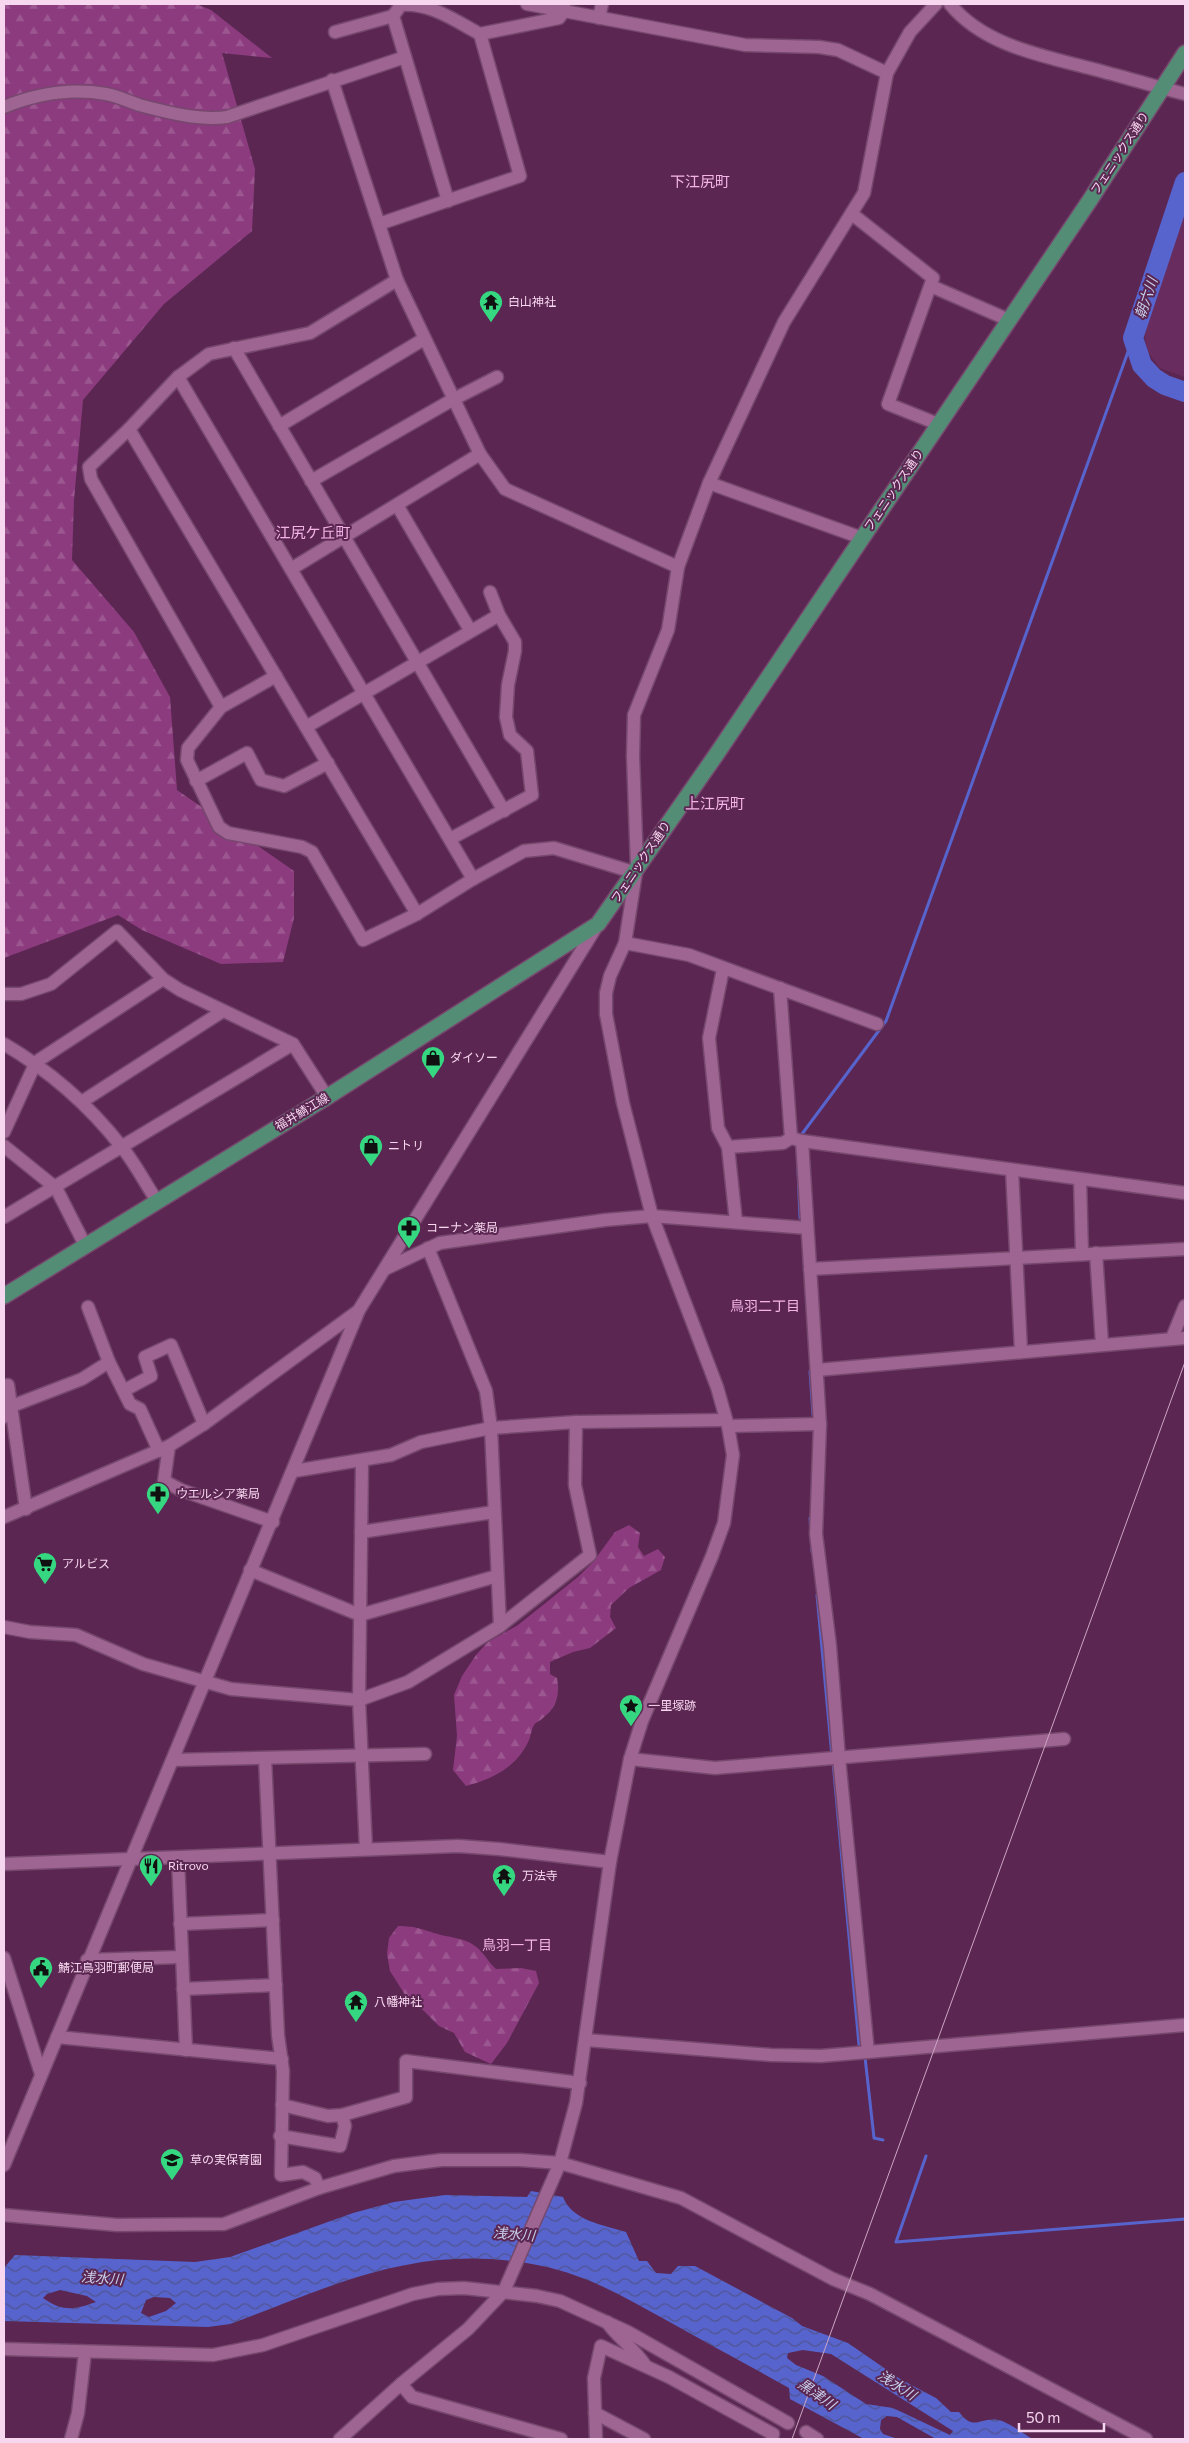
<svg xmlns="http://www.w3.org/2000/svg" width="1189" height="2443" viewBox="0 0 1189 2443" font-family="Commissioner,'Noto Sans JP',sans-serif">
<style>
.built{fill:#682d5e}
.forest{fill:url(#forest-firs)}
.water{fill:url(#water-waves);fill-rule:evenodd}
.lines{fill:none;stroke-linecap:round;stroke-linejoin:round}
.stream{stroke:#5764cd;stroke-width:3}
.river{stroke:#5764cd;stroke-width:20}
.minor-casing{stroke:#76486e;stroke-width:15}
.major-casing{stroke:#76486e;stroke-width:18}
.minor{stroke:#9e6492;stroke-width:12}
.major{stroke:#548d76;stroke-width:15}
.tram{stroke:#cca5c3;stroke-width:1}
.labels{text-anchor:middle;stroke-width:4;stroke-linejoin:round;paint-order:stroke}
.street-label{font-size:12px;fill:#f7d6ef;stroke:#5b2752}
.poi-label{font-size:12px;fill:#f7d6ef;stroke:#5b2752;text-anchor:start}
.water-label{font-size:14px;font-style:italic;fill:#c7cee9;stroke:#5b2752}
.neighbourhood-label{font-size:14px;fill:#f4b4e6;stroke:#5b2752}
.quarter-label{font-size:15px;fill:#f4b4e6;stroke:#5b2752}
</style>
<defs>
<pattern id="forest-firs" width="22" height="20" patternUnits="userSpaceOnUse" patternTransform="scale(1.25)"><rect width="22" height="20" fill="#8b3b7e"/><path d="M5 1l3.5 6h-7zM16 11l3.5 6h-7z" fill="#9c5791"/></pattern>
<pattern id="water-waves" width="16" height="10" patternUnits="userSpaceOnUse" patternTransform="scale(1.25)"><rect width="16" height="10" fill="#5764cd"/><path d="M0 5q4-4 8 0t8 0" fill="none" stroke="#515491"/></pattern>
</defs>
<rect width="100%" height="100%" fill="#5b2752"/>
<!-- built -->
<polygon class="built" points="1185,213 1185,377 1160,368 1147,351 1145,338 1147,323"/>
<!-- forest -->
<g class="forest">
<polygon points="4,4 196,4 211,10 272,58 222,53 255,169 252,231 164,304 83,400 74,500 72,560 134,632 170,697 177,790 294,871 294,918 283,962 221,964 142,930 118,915 4,958"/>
<path d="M 629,1525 L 640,1533 L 638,1547 L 644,1556 L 658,1549 L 665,1557 L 661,1570 L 629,1588 L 611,1605 L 610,1617 L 616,1628 L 590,1648 L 573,1652 L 550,1662 L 550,1674 L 557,1678 C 560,1694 557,1708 543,1718 C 540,1721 536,1722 534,1725 C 531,1730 531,1735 529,1740 C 517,1767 493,1779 466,1786 L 453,1770 L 457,1736 L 454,1695 L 462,1676 L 476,1655 L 488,1642 L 518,1625 L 578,1577 L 593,1562 L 615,1532 Z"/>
<path d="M 398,1926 C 417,1926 423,1930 441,1935 C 453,1938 464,1938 475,1946 C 483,1951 488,1962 496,1969 L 521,1968 L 536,1971 L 539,1983 L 507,2043 L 491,2064 L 465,2052 L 454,2033 L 439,2026 L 424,2011 L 407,1998 L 390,1971 L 387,1954 L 389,1938 Z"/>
</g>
<!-- water -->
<path class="water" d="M 531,2191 L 563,2197 C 572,2221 604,2225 626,2232 L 639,2261 L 647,2261 L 656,2273 L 671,2274 L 678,2266 L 695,2266 L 792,2318 L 802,2326 L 848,2343 L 900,2379 L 936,2398 L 951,2412 L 959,2412 C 974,2432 980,2417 998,2420 C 1009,2422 1023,2434 1033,2439 L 936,2439 L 897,2417 L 887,2416 L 881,2420 L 880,2429 L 883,2434 L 898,2439 L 864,2439 L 790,2399 L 789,2388 C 748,2365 707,2343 666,2320 C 636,2304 607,2286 574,2275 C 522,2257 460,2254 406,2265 C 346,2276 288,2303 230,2324 L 208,2327 L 4,2321 L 4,2268 L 15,2255 L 195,2262 L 230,2257 L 353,2213 L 394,2202 L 445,2195 L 527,2197 ZM 60,2290 L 87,2296 L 96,2302 C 74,2310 63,2312 43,2298 L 47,2294 ZM 154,2297 L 170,2298 L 176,2303 L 166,2311 L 149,2317 L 141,2313 L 146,2300 ZM 803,2350 L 831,2354 L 953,2431 L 950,2435 L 893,2408 L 866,2404 L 823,2376 L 796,2365 L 787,2358 L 788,2353 Z"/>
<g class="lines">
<!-- stream -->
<g class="stream">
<polyline points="799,1138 886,1021 1133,338"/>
<polyline points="797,1146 800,1218"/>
<polyline points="810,1371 813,1415"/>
<polyline points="810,1518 812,1552"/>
<polyline points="817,1595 832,1756"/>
<polyline points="833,1762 859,2045"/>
<polyline points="865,2057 874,2138 883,2140"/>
<polyline points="926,2156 896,2242 1185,2219"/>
</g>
<!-- river -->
<polyline class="river" points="1185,182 1133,338 1142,365 1154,378 1165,385 1185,392"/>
<!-- minor casing -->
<g class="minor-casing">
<g id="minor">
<polyline points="527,4 564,11 564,6"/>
<path d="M 950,4 C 984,46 1044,56 1093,69 C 1124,77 1154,86 1185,94"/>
<polyline points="599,18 602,4"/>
<polyline points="335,32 393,16"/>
<polyline points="332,80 397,280 480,454 505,489 678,567"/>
<path d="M 4,107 C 36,94 71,88 106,94 C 117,96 128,101 139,105 C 166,112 199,121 227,117 L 405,57"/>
<path d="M 448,201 L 393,16 L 401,5 C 431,3 454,20 480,34 L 559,18 L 564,11 L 745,45 L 819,47 L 838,50 L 887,73"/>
<polyline points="852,214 933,278 888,404 938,424"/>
<polyline points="379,224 520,176 480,34"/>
<polyline points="931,286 1009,320"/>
<polyline points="234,348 504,811"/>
<polyline points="178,377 473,879"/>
<polyline points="279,426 424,339"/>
<polyline points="129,429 417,914"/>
<polyline points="311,481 452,400 497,377"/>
<polyline points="709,483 862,538"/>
<polyline points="397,505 470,630"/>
<polyline points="291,569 480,454"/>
<polyline points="276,676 221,707 188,748 187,760 219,827 228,833 302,847 312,852 363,940 417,914 473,879 524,851 554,848 633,872"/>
<polyline points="221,707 91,479 89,467 129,429 178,377 209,354 310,333 397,280"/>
<polyline points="306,727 499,615 490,592"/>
<polyline points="196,781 247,753 261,780 284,786 328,763"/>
<polyline points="450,839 532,795 527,751 510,735 506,717 508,685 515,651 515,642 499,615"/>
<polyline points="625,943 689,955 877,1024"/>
<polyline points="723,969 709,1038 718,1128 728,1147 736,1222"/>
<polyline points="4,994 21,994 51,984 117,931 163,979 180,990 293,1044 327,1097"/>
<path d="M 4,1044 C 50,1071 88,1104 121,1146 C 135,1163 145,1183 157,1201"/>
<polyline points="83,1101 223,1011"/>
<polyline points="4,1132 36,1062 163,979"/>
<polyline points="791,1138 802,1141 1185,1193"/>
<polyline points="802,1141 820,1424 816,1534 830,1646 839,1758 868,2052"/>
<polyline points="4,1146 56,1188 85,1245"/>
<polyline points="728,1147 783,1143 791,1138 780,988"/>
<polyline points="1012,1170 1021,1351"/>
<polyline points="1080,1179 1082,1254"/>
<polyline points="4,1217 293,1044"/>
<polyline points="428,1248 486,1391 491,1428 500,1626"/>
<polyline points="1096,1253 1102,1344"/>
<polyline points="385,1269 440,1243 605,1220 652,1216 807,1228"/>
<polyline points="810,1269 1185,1249"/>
<polyline points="88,1307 109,1362 130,1404 140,1409 159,1451"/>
<polyline points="1172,1338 1185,1306"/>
<polyline points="817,1370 1185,1338"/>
<polyline points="8,1385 26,1509"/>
<polyline points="125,1390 151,1376 145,1357 171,1345 204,1424"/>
<polyline points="4,1417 8,1415 12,1406 82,1379 109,1362"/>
<polyline points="728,1426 820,1424"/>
<polyline points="169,1446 164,1481 181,1490 273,1522"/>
<polyline points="362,1462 359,1700 366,1849"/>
<polyline points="294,1471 391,1455 421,1442 491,1428 576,1422 726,1420"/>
<polyline points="4,1517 169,1446 204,1424 358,1311"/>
<polyline points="361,1532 494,1512"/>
<polyline points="250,1570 360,1615 497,1576"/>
<polyline points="4,1627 30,1632 76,1635 143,1664 231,1689 359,1700 408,1682 500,1626 590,1555 575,1485 576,1422"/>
<polyline points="265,1758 278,2035 283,2071 281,2175 303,2172 315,2178 319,2188"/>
<polyline points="630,1759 715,1768 1064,1739"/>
<polyline points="173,1760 425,1754"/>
<polyline points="178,1858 186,2050"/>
<polyline points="4,1864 458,1846 499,1849 610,1862"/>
<polyline points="180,1924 273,1920"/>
<polyline points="4,1958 41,2074"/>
<polyline points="87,1960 181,1957"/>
<polyline points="183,1989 276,1985"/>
<polyline points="57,2037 282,2059"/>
<polyline points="586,2040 771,2055 821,2056 1185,2025"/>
<polyline points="282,2105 328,2116 342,2115 406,2097 406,2061 580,2083"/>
<polyline points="280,2136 340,2146 345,2126 342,2115"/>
<polyline points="4,2165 359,1310 598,924"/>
<polyline points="4,2215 117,2225 224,2224 319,2188 394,2166 441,2160 520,2160 560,2163 681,2198 833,2279 870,2294 1146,2439"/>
<path d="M 607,2322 C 618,2338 634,2348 645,2365"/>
<polyline points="4,2349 213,2355 263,2345 413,2294 438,2289 464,2288 537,2296 560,2301 628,2332 788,2423"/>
<polyline points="401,2384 412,2397 561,2439"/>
<polyline points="595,2413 644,2439"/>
<polyline points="806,2432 817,2439"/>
<polyline points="71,2439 78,2413 85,2352"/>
<polyline points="340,2439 401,2384 468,2329 504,2291 560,2163 576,2103 610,1862 630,1759 642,1721 712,1556 724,1523 733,1455 728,1426 717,1387 652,1216 623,1103 606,1014 606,993 610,976 625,943 637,866 633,756 634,715 668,630 678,567 709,483 784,322 864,193 887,73 910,32 936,4"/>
<polyline points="596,2439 594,2378 601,2346 669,2377 773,2434 772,2439"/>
</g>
</g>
<!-- major casing -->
<g class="major-casing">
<polyline id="major" points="4,1296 327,1097 598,924 716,755 1090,200 1185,53"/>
</g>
<!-- minor -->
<use href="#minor" class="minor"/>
<!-- major -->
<use href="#major" class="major"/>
<!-- tram -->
<polyline class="tram" points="792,2439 1185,1362"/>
</g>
<!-- icons -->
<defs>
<g id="temple-pin" transform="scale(1.25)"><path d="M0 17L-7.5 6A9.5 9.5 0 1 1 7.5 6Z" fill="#35d881" stroke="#5b2752"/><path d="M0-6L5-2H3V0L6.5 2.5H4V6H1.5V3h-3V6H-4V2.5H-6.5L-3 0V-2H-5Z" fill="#111"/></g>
<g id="shop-pin" transform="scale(1.25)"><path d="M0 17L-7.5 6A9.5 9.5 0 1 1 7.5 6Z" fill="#35d881" stroke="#5b2752"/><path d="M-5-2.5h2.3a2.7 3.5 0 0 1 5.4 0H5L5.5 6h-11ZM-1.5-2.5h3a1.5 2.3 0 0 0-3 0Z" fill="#111"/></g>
<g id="pharmacy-pin" transform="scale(1.25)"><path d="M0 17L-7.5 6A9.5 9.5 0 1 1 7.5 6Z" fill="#35d881" stroke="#5b2752"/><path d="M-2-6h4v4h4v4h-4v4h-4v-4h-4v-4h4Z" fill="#111"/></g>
<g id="supermarket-pin" transform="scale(1.25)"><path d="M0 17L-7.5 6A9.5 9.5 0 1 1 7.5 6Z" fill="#35d881" stroke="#5b2752"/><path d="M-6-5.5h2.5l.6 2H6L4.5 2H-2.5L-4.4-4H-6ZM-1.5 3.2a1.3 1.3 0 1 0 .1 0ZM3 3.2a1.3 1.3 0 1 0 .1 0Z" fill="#111"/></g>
<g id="sight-pin" transform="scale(1.25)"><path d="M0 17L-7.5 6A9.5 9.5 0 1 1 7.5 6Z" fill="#35d881" stroke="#5b2752"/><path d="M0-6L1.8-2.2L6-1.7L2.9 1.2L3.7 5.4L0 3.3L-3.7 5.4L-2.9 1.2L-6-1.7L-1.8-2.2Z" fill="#111"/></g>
<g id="restaurant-pin" transform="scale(1.25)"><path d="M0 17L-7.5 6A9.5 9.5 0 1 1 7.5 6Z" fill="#35d881" stroke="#5b2752"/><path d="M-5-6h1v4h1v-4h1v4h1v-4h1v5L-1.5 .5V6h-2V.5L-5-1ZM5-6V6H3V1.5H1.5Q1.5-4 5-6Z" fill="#111"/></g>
<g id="civic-pin" transform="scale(1.25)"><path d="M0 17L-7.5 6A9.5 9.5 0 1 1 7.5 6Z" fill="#35d881" stroke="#5b2752"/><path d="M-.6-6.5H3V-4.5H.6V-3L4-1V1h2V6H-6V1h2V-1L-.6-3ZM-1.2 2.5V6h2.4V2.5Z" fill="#111"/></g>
<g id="school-pin" transform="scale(1.25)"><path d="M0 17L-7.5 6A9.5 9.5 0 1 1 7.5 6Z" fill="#35d881" stroke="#5b2752"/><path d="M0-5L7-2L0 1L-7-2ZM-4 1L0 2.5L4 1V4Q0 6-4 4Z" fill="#111"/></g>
</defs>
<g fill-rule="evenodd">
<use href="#temple-pin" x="491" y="302"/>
<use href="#shop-pin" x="433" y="1058"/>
<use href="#shop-pin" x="371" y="1146"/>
<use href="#pharmacy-pin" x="409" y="1228"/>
<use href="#pharmacy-pin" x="158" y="1494"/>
<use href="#supermarket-pin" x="45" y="1564"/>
<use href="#sight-pin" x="631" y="1706"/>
<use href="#restaurant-pin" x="151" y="1866"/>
<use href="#temple-pin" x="504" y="1876"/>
<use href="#civic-pin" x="41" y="1968"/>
<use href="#temple-pin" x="356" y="2002"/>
<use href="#school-pin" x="172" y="2160"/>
</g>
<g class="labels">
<!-- street labels -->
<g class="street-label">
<text transform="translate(1120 153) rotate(-57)" y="4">フェニックス通り</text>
<text transform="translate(894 490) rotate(-56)" y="4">フェニックス通り</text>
<text transform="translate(641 862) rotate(-56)" y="4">フェニックス通り</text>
<text transform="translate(302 1112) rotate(-31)" y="4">福井鯖江線</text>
</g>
<!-- poi labels -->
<g class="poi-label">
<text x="508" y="306">白山神社</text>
<text x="450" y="1062">ダイソー</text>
<text x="388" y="1150">ニトリ</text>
<text x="426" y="1232">コーナン薬局</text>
<text x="176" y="1498">ウエルシア薬局</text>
<text x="62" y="1568">アルビス</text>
<text x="648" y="1710">一里塚跡</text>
<text x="168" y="1870">Ritrovo</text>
<text x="522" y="1880">万法寺</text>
<text x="58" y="1972">鯖江鳥羽町郵便局</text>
<text x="374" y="2006">八幡神社</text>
<text x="190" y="2164">草の実保育園</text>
</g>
<!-- water labels -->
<g class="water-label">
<text transform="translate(1146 298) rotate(-71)" y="5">朝六川</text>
<text transform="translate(514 2234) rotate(5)" y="5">浅水川</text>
<text transform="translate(102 2278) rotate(4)" y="5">浅水川</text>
<text transform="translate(897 2385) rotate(33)" y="5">浅水川</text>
<text transform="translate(817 2394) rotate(35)" y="5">黒津川</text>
</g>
<!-- neighbourhood labels -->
<g class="neighbourhood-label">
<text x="765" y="1311">鳥羽二丁目</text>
<text x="517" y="1950">鳥羽一丁目</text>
</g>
<!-- quarter labels -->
<g class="quarter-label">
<text x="700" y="187">下江尻町</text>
<text x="313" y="538">江尻ケ丘町</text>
<text x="715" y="809">上江尻町</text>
</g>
</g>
<!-- border -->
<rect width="1189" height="2443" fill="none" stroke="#f7d6ef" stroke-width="10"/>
<!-- scale -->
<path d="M1019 2423v8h85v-8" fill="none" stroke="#f7d6ef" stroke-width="2.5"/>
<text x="1026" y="2423" font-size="15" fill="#f7d6ef" stroke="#5b2752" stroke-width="4" paint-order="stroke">50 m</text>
</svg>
